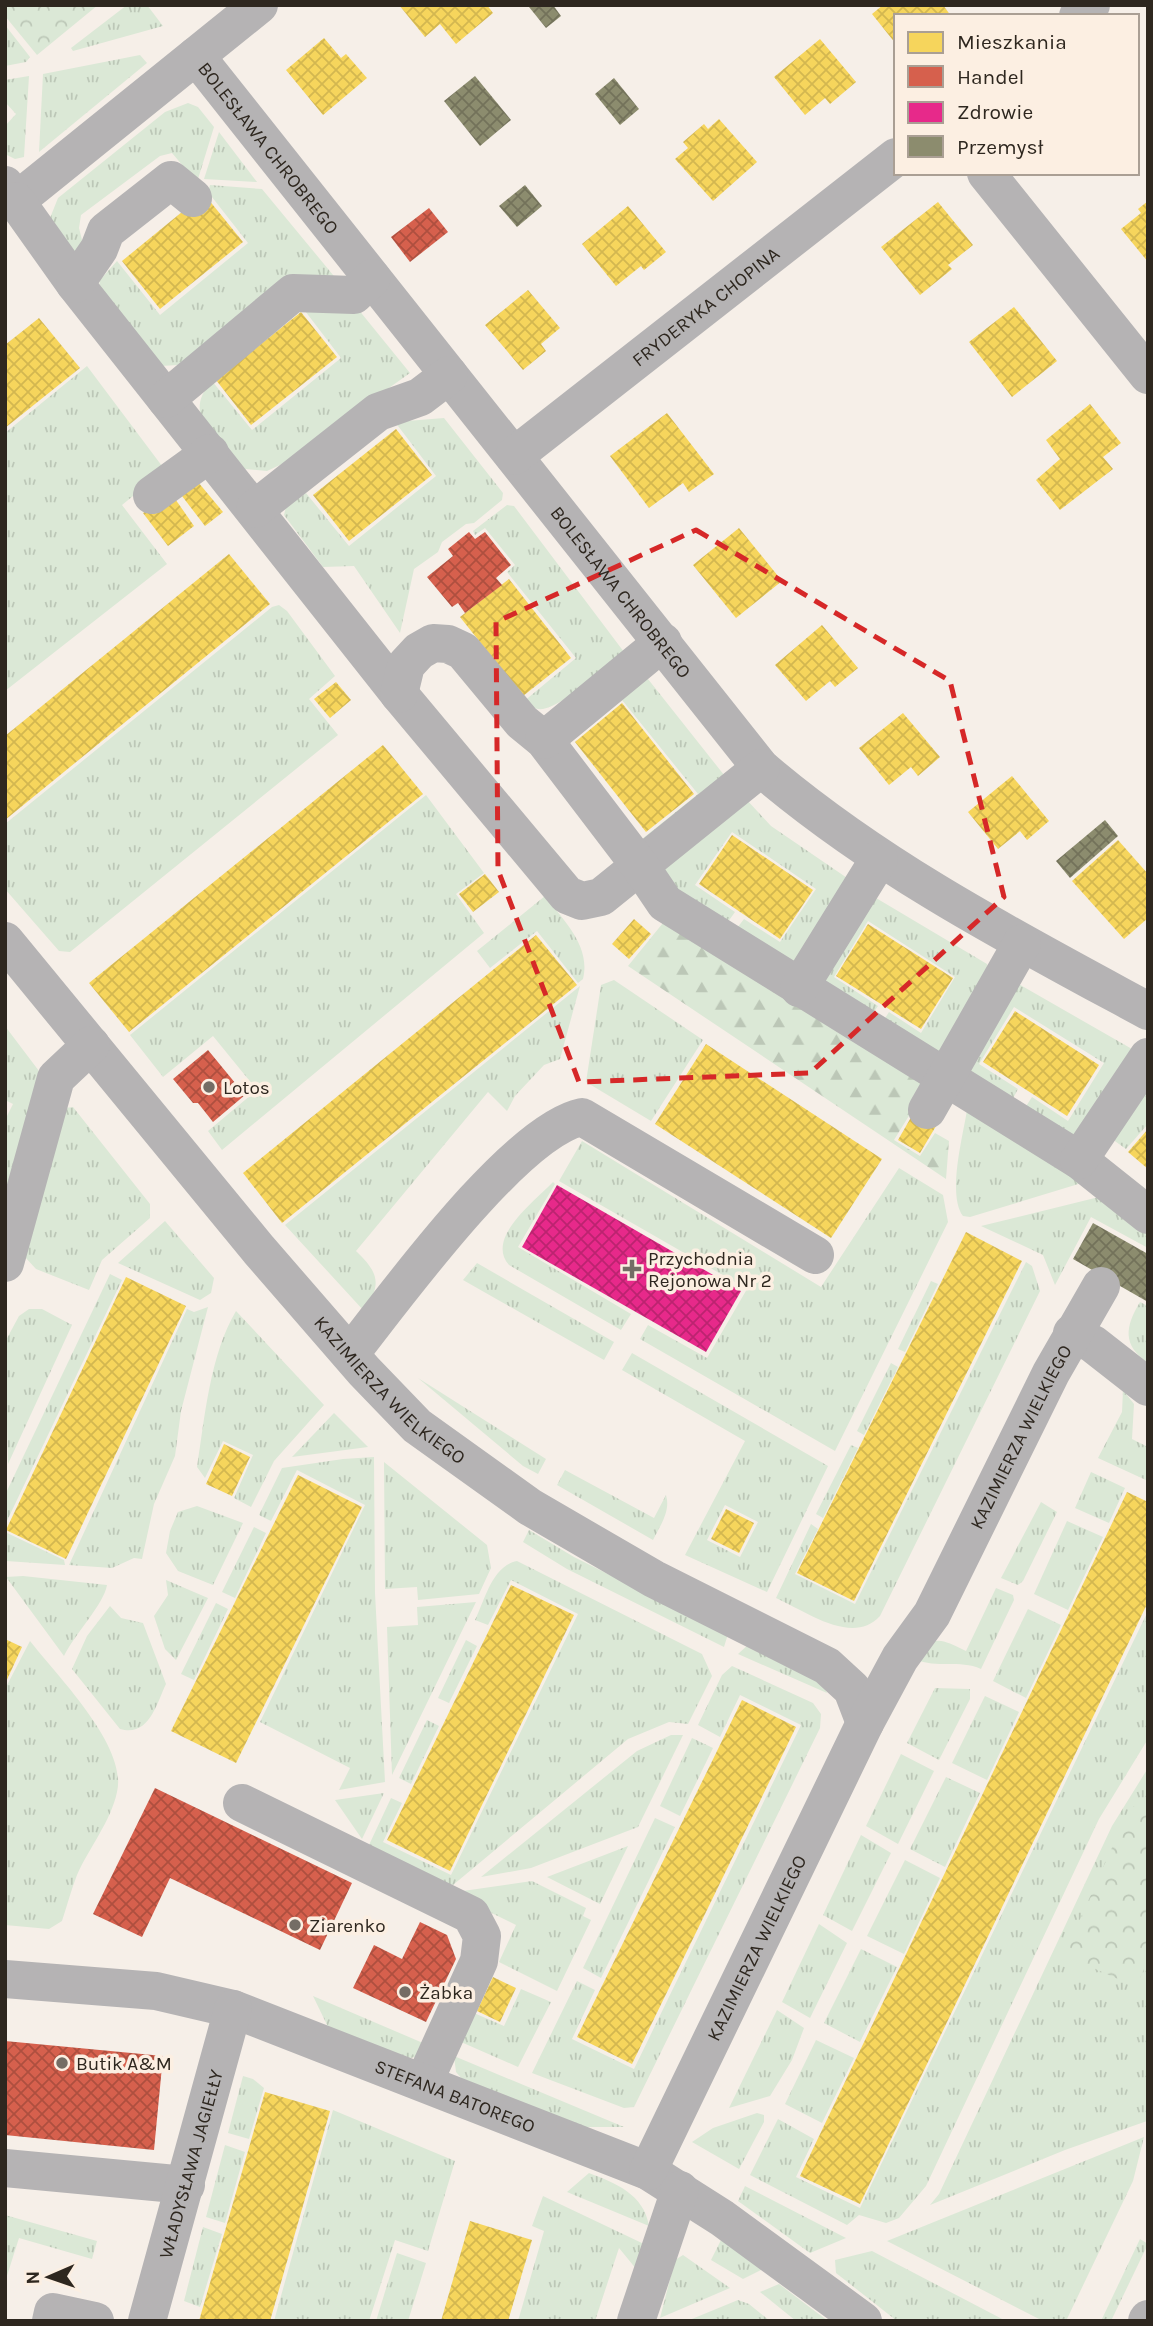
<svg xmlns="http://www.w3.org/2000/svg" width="1153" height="2326" viewBox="0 0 1153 2326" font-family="Karla,sans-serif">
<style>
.grass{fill:url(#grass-tufts);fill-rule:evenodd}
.forest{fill:url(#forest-firs)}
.park{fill:url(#park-crowns)}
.homes{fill:url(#homes-cross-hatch)}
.shops{fill:url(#shops-cross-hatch)}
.health{fill:url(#health-cross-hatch)}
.industry{fill:url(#industry-cross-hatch)}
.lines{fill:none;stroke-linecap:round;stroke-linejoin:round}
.minor{stroke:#b5b3b4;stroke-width:38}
.marked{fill:none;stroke:#d62828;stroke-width:5;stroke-dasharray:14 9;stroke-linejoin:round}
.poi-dot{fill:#746d65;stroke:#fcefe2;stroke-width:2.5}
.labels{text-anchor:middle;stroke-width:7;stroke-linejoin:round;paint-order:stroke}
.street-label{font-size:19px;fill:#2e271f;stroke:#fcefe2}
.poi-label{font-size:19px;fill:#2e271f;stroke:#fcefe2;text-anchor:start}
</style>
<defs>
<pattern id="grass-tufts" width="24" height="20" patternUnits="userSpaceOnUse" patternTransform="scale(1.75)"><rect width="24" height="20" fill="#dbe8d6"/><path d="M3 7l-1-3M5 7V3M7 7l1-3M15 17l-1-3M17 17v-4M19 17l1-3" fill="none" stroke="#bcc7b7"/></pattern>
<pattern id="forest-firs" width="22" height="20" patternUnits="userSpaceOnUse" patternTransform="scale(1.75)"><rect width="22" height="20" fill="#dbe8d6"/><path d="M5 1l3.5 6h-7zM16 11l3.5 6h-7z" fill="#bcc7b7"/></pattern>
<pattern id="park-crowns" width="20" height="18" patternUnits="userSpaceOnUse" patternTransform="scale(1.75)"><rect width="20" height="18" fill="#dbe8d6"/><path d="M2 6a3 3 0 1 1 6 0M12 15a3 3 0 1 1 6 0" fill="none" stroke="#bcc7b7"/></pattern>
<pattern id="homes-cross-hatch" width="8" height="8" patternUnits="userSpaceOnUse" patternTransform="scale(1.75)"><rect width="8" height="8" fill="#f6d55c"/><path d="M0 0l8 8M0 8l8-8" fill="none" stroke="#d3b750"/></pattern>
<pattern id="shops-cross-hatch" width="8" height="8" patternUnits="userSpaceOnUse" patternTransform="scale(1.75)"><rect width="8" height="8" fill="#d6604d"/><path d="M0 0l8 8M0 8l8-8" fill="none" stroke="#ae4f3f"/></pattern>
<pattern id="health-cross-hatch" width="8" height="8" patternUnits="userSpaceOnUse" patternTransform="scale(1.75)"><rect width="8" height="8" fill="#e7298a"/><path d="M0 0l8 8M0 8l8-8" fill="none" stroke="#bc2370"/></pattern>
<pattern id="industry-cross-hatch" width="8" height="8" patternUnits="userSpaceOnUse" patternTransform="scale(1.75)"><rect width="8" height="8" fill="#8c8c6e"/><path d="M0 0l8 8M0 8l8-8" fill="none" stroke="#73725a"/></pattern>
</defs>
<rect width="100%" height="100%" fill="#f6efe8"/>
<!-- grass -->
<g class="grass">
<polygon points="127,5 147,5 163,26 73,51 71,48"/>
<polygon points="5,25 30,57 26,62 5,66"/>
<polygon points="140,55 147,63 39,152 43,74"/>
<polygon points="29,76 24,157 15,159 5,154 5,126 16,114 5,102 5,80"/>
<polygon points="188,103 198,107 214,127 198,179 189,173 172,153 160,156 81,215 79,228 83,244 74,253 50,218 58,198 165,112"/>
<polygon points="219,132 257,182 204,179"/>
<polygon points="210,185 262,189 338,281 178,365 161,366 99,287 100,280 117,261 160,315 248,243 208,192"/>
<path d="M 302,307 L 358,309 L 410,373 L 282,464 L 267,471 L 245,469 C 220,441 179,417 212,381 L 252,430 L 341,358 Z"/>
<polygon points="87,366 165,470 122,505 167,564 5,691 5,433"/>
<polygon points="444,418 503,493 502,500 474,523 466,524 442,542 438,552 414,569 400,633 354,566 323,567 284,515 286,507 306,493 349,546 436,476 395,422"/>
<path d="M 507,505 L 514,506 L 624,652 C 603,668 567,704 543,709 C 535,710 529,705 523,702 L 576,658 L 507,572 L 515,565 L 485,528 L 475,535 L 473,531 Z"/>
<polygon points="279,605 287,611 335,676 309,699 338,735 70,952 59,951 5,889 5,824 272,607"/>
<polygon points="644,674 728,780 658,839 642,839 698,794 622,700"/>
<polygon points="426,795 484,873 456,894 484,933 222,1150 208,1131 257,1090 213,1036 163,1077 130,1035"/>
<polygon points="746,799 771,826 853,882 791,965 734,932 744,919 780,942 816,889 732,832 695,885 735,912 725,926 682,900 663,867"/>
<polygon points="871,895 987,964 989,971 940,1056 882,1023 889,1012 921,1033 955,977 868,921 834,977 878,1006 871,1016 828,988 823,975"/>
<path d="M 545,896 C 564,921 591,946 583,979 L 578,983 L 537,931 L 490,968 L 477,951 Z"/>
<polygon points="614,980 703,1040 651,1121 586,1082 601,985"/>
<polygon points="1015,982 1139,1053 1081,1142 1023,1111 1032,1097 1068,1121 1104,1063 1014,1007 979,1064 1018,1089 1010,1104 962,1074"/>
<path d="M 580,986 L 560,1059 L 544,1065 L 515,1096 L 507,1111 L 488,1092 L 356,1251 C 379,1273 382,1284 364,1311 L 285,1225 Z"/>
<polygon points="5,1026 42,1075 5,1210 5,1120 13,1104 5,1100"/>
<polygon points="1148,1083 1148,1124 1126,1149 1112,1139"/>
<polygon points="73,1107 150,1204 150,1218 102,1260 89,1290 36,1269 24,1256 65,1108"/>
<path d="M 967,1110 L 1085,1182 L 970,1217 L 963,1216 C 947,1195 963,1136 967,1110 Z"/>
<polygon points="582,1141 821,1287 899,1168 943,1195 948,1222 835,1451 640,1339 648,1325 707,1358 747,1289 559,1181"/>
<path d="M 553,1182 L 555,1184 L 518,1247 L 631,1314 L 621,1330 L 509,1265 C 485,1238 535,1201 553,1182 Z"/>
<polygon points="1103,1196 1148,1234 1148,1248 1091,1217 1055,1285 1043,1255 981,1226"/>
<polygon points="165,1221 214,1278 211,1293 200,1300 118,1263"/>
<path d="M 1026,1262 L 1032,1266 L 1040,1291 L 880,1616 C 853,1646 807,1612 776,1598 L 811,1524 L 818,1529 L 795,1574 L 855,1604 Z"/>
<polygon points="477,1263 614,1342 604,1360 463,1280"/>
<polygon points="110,1274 122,1280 5,1525 5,1495"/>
<polygon points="931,1281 938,1284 905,1352 898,1349"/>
<path d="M 1140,1302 L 1148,1306 L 1148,1363 C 1122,1345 1125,1327 1140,1302 Z"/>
<polygon points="208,1307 181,1411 175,1456 154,1504 142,1559 134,1558 112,1568 69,1565 187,1309 194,1312"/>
<polygon points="29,1309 42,1309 72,1325 8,1464 5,1342 19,1316"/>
<path d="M 236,1311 L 324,1405 L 274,1461 L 251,1507 L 234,1498 L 253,1455 L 223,1441 L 205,1478 L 197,1467 C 205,1416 210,1355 236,1311 Z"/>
<path d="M 632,1353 L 828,1466 L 767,1592 L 685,1555 L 745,1441 L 622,1370 ZM 725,1505 L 758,1522 L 740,1557 L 707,1540 Z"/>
<polygon points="891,1363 898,1367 864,1435 857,1431"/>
<polygon points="418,1378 546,1459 538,1474 523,1466"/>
<polygon points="1123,1390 1134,1404 1132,1439 1148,1447 1148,1481 1098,1458 1122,1412"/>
<polygon points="334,1413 368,1447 292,1457"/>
<polygon points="851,1445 858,1448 823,1518 816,1514"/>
<polygon points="374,1457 375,1593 385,1782 339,1790 350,1768 260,1722 365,1505 297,1470 271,1521 259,1515 282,1468 343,1459"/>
<polygon points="384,1462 487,1545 491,1568 479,1594 418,1600 417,1587 385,1589"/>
<path d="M 565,1470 L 654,1518 L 666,1495 C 671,1511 660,1526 653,1540 L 557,1485 Z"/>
<polygon points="1091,1472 1125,1488 1109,1523 1075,1508"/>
<polygon points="1041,1502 1057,1512 1023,1581 1018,1585 1001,1578"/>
<polygon points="197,1506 243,1523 213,1585 178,1571 166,1553 170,1531 178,1512"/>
<polygon points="1067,1521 1103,1537 1068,1610 1034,1594"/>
<polygon points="254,1527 266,1533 235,1598 222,1592"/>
<polygon points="529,1530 574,1557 728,1634 724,1647 567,1569 523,1542"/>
<polygon points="5,1532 64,1560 65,1565 6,1561"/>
<path d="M 517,1561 L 702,1654 L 712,1676 L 688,1724 L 669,1722 L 628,1739 L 447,1890 L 369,1845 L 391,1798 L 402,1803 L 383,1842 L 451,1875 L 578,1614 L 511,1580 L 488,1625 L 475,1620 C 485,1600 492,1566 517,1561 Z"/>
<path d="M 23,1576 L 107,1585 C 104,1604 74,1635 64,1656 L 6,1577 Z"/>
<polygon points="166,1580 208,1598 176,1660 165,1649 154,1616 168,1595"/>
<path d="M 996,1588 L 1013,1595 L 1014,1600 L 981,1669 C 959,1659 937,1669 915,1659 C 934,1634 939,1638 966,1651 Z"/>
<polygon points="476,1602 392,1775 387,1627 418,1625 417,1607"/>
<polygon points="216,1603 228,1609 194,1680 181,1674"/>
<path d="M 110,1606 L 121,1618 L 143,1623 L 166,1684 C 156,1705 149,1737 120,1729 L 72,1669 L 87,1636 Z"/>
<polygon points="1028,1609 1061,1625 1026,1698 993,1681"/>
<polygon points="1148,1611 1148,1739 1099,1819 926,2186 899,2218 886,2223 859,2215 847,2225 750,2175 778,2119 814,2139 796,2177 860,2208"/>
<polygon points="466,1640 477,1646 449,1703 438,1698"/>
<path d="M 30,1641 C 57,1676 128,1746 117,1792 C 111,1821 89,1848 77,1875 C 71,1890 67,1906 62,1921 L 49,1929 L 5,1925 L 5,1689 Z"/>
<polygon points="749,1644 823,1684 827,1693 738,1654"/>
<polygon points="732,1666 813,1703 821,1714 820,1728 636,2103 634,2107 624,2108 532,2073 577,1981 595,1990 572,2039 634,2069 801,1725 740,1695 720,1737 698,1725 722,1675"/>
<polygon points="935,1688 970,1689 970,1699 939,1760 907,1743"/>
<polygon points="985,1696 1019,1712 987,1780 952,1763"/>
<polygon points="427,1720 439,1726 411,1784 399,1778"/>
<polygon points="671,1735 683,1735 638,1827 531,1868 481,1877 637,1751"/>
<polygon points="692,1738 713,1748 680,1816 660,1806"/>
<polygon points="901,1754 934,1771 898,1844 866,1826"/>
<polygon points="1148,1768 1147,2121 1065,2150 930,2205 939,2194 1112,1826"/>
<polygon points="946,1777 980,1793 945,1867 910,1849"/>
<polygon points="384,1793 362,1839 335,1800"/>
<polygon points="655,1818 675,1827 601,1978 583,1968"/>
<polygon points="861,1835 891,1853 852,1931 823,1915"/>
<polygon points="628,1846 600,1904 547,1877"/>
<polygon points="905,1860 940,1878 904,1954 867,1936"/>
<polygon points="532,1881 586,1908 583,1916 591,1920 557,1991 499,1962 516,1925 459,1897 463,1891"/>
<polygon points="819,1924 847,1943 810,2018 782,2002"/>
<polygon points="861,1949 897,1967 860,2042 824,2023"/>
<polygon points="521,1989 551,2002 518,2067 461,2042 474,2013 504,2026"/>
<polygon points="313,1996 423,2043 416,2057 410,2058 329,2029"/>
<polygon points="777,2010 804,2028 792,2060 770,2096 729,2108"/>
<polygon points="816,2040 854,2058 822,2123 785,2104"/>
<polygon points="454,2056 624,2127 584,2127 462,2079 456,2072"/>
<polygon points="243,2076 253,2079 264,2088 249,2139 228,2133"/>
<polygon points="333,2110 455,2161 428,2251 395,2240 369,2321 274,2321"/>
<polygon points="757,2113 764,2115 764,2122 739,2169 692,2142 713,2128"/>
<polygon points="1144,2137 1133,2181 1066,2321 1043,2321 887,2241"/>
<polygon points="225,2145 245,2152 225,2223 206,2217"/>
<path d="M 589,2173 C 615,2183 644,2194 649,2226 L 567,2192 Z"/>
<polygon points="745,2186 846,2238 810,2253 738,2201"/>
<polygon points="543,2196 644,2244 637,2270 619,2248 595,2321 518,2321 544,2231 532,2226"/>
<polygon points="5,2215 97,2241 92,2259 19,2238 5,2282"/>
<polygon points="203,2227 222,2234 200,2307 184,2301"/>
<polygon points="1140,2239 1148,2244 1111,2321 1101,2321"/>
<polygon points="721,2240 763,2269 743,2279 711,2260"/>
<polygon points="872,2251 1006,2321 897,2321 836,2273 835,2260"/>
<polygon points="397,2253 426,2263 408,2321 376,2321"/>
<polygon points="683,2255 730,2288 660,2318 675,2260"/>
<polygon points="779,2284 828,2321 796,2321 760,2292"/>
<polygon points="738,2300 749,2304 770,2321 687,2321"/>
</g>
<!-- forest -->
<polygon class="forest" points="667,918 928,1085 894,1140 920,1156 935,1133 949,1141 946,1179 628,966"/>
<!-- park -->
<g class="park">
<polygon points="5,5 98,5 37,55 5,16"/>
<polygon points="1131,1805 1148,1813 1148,1960 1136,1987 1064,1955"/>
</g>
<!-- homes -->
<g class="homes">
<polygon points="399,5 487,5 493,13 456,44 440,24 425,37"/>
<polygon points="883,5 943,5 951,16 896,16 896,44 872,14"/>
<polygon points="324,38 341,58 346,54 367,78 323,115 286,70"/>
<polygon points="820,39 856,82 830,104 825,98 805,115 774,77"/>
<polygon points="719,119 757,162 713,201 675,159 688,148 683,142 704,124 708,129"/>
<polygon points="204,194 243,242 160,309 122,261"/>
<polygon points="1148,201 1148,262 1121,229 1141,213 1138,209"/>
<polygon points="938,202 973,245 948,265 952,269 920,295 881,247"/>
<polygon points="628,206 666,252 644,270 641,266 616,286 582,244"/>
<polygon points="528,290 560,328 541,344 546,351 523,370 485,325"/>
<polygon points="1014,307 1057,361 1012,397 969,342"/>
<polygon points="301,312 337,357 251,425 216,380"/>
<polygon points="39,318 80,368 5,428 5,345"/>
<polygon points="1090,404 1121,443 1103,457 1113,469 1060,510 1036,480 1060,459 1046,440"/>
<polygon points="667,413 714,474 689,492 683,483 649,508 610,456"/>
<polygon points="396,429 432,475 349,541 313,495"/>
<polygon points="198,482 223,512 205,526 182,496"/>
<polygon points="171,493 194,526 168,546 143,513"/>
<polygon points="739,528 782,581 736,618 693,565"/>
<polygon points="229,554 270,604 5,820 5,736"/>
<polygon points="509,579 571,658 523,696 460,617"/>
<polygon points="822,625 858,668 835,687 830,681 806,701 775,665"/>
<polygon points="336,682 351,700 330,718 314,699"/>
<polygon points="622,703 694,794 646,832 575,742"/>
<polygon points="903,713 940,757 918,776 911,767 889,785 859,748"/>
<polygon points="383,745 423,794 129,1032 89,983"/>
<polygon points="1012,776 1049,821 1027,840 1020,831 998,849 968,812"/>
<polygon points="732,835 813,890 780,939 699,884"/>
<polygon points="1118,840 1148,874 1148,918 1124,939 1072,881"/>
<polygon points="485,874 499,892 473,912 459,894"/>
<polygon points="634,919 651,934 629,959 612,944"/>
<polygon points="868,924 953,978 921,1029 836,976"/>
<polygon points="536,935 577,985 282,1223 243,1173"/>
<polygon points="1015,1011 1099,1065 1067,1116 983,1062"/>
<polygon points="706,1044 882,1159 831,1238 655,1124"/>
<polygon points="917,1107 939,1121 920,1153 898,1140"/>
<polygon points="1148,1129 1148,1169 1128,1152"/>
<polygon points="966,1232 1022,1261 854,1601 797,1573"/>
<polygon points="126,1277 186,1306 66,1559 6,1530"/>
<polygon points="224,1444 250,1457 232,1496 206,1484"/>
<polygon points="298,1475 362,1507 236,1763 171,1731"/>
<polygon points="1127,1492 1148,1502 1148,1602 860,2204 800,2176"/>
<polygon points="726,1509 754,1523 739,1553 711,1539"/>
<polygon points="511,1585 574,1615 450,1871 387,1840"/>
<polygon points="5,1639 22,1647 5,1684"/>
<polygon points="742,1700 796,1727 632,2064 577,2037"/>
<polygon points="493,1977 516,1988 500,2022 477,2011"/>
<polygon points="265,2092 330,2111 270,2321 199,2321"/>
<polygon points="470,2221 532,2240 508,2321 441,2321"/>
</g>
<!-- shops -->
<g class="shops">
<polygon points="429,208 448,232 410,262 391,237"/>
<polygon points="469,532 475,539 485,532 511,565 496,578 502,585 465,613 458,603 452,607 427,577 453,556 448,549"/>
<polygon points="208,1050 245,1095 213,1122 198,1103 193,1103 173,1079"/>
<polygon points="155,1788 352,1883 320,1950 170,1878 142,1937 93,1914"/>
<polygon points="420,1922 447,1935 456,1959 426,2022 353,1988 374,1945 402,1959"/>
<polygon points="5,2041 163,2056 154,2150 5,2135"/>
</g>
<!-- health -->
<polygon class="health" points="557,1185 741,1291 706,1352 522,1247"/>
<!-- industry -->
<g class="industry">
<polygon points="531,5 553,5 561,16 546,28 529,7"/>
<polygon points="475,76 511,120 480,146 444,101"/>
<polygon points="614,78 639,109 620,125 595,94"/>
<polygon points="525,185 542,206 517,227 499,206"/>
<polygon points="1105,820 1118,836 1070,878 1056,861"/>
<polygon points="1093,1223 1148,1254 1148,1302 1073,1259"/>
</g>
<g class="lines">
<!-- minor -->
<g class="minor">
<polyline points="1078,16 1091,5"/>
<path id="s1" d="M 196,56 L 761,768 C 878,868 1013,938 1148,1011"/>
<polyline points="986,173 1148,375"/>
<polyline points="5,185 16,201 259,5"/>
<polyline points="16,201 75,284 399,694 567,895 582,901 601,897 761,768"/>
<polyline points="75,284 99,249 106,231 171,180 193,198"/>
<polyline points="166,399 293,293 354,295 372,278"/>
<path id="s2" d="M 514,456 L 896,157"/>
<polyline points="152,495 210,453"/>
<polyline points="255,509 378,412 420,397 449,375"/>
<polyline points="399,694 406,665 419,651 433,643 448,644 463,651 522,722 544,740 640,866 665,903 1079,1160 1148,1215"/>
<polyline points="544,740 663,642"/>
<path id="s3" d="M 5,941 L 259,1250 L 364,1371 L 417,1426 L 530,1507 L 654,1579 L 827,1666 L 852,1689 L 865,1723"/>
<polyline points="799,988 879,859"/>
<polyline points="927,1110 1022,943"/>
<polyline points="1079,1160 1148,1057"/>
<polyline points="5,1263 56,1078 91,1045"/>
<polyline points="1072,1333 1093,1344 1148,1387"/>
<path d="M 350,1354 C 395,1297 515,1131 582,1117 L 815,1255"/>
<polyline points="242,1803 471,1915 482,1936 479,1961 424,2082"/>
<path id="s4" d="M 5,1979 L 156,1991 L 233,2009 L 648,2171 L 722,2218 L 863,2321"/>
<polyline points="5,2168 186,2185"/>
<path id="s5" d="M 648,2171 L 865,1723 L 900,1658 L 932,1614 L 1051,1373 L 1101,1286"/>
<polyline points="51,2321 53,2312 95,2321"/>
<path id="s6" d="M 147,2321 L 233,2009"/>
<polyline points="636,2321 680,2190"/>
<polyline points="1147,2321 1148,2319"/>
</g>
</g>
<!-- marked area -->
<path class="marked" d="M 696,530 L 950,681 L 1004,897 L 810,1073 L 579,1082 L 498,870 L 496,622 Z"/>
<!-- markers -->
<g class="poi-dot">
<circle cx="209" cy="1087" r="7"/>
<path d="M628.5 1258.5h7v7h7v7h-7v7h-7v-7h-7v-7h7z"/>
<circle cx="295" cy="1925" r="7"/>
<circle cx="405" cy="1992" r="7"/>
<circle cx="62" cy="2063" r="7"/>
</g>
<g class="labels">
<!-- street labels -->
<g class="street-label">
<text dy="7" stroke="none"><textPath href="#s1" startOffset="117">BOLESŁAWA CHROBREGO</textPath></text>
<text dy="7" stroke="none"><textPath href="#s2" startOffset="243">FRYDERYKA CHOPINA</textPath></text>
<text dy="7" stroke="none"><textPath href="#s1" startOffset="684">BOLESŁAWA CHROBREGO</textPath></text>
<text dy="7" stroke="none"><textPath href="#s3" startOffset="592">KAZIMIERZA WIELKIEGO</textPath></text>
<text dy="7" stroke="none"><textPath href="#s5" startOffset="824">KAZIMIERZA WIELKIEGO</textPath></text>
<text dy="7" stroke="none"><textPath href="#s5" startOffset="248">KAZIMIERZA WIELKIEGO</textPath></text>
<text dy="7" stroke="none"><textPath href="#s4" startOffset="469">STEFANA BATOREGO</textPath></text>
<text dy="7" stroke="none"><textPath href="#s6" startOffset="163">WŁADYSŁAWA JAGIEŁŁY</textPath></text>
</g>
<!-- poi labels -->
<g class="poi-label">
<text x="223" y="1094">Lotos</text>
<text x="648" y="1265">Przychodnia<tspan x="648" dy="22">Rejonowa Nr 2</tspan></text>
<text x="309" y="1932">Ziarenko</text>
<text x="419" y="1999">Żabka</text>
<text x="76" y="2070">Butik A&amp;M</text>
</g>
</g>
<!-- border -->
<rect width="1153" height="2326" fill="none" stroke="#2e271f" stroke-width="14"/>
<!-- legend -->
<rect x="894" y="14" width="245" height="161" fill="#fcefe2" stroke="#aa9f94" stroke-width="2"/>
<rect x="908" y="32" width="35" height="21" fill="#f6d55c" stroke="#aa9f94" stroke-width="2"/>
<text x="957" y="49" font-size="21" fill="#2e271f">Mieszkania</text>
<rect x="908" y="66" width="35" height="21" fill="#d6604d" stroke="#aa9f94" stroke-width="2"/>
<text x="957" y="84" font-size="21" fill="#2e271f">Handel</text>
<rect x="908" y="102" width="35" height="21" fill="#e7298a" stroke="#aa9f94" stroke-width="2"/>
<text x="957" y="119" font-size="21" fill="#2e271f">Zdrowie</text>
<rect x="908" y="136" width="35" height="21" fill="#8c8c6e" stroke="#aa9f94" stroke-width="2"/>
<text x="957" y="154" font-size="21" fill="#2e271f">Przemysł</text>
<!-- north arrow -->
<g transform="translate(49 2277) rotate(268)" stroke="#fcefe2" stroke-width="5" paint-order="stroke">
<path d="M0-5L12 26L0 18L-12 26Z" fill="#2e271f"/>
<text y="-10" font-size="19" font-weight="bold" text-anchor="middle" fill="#2e271f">N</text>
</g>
</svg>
